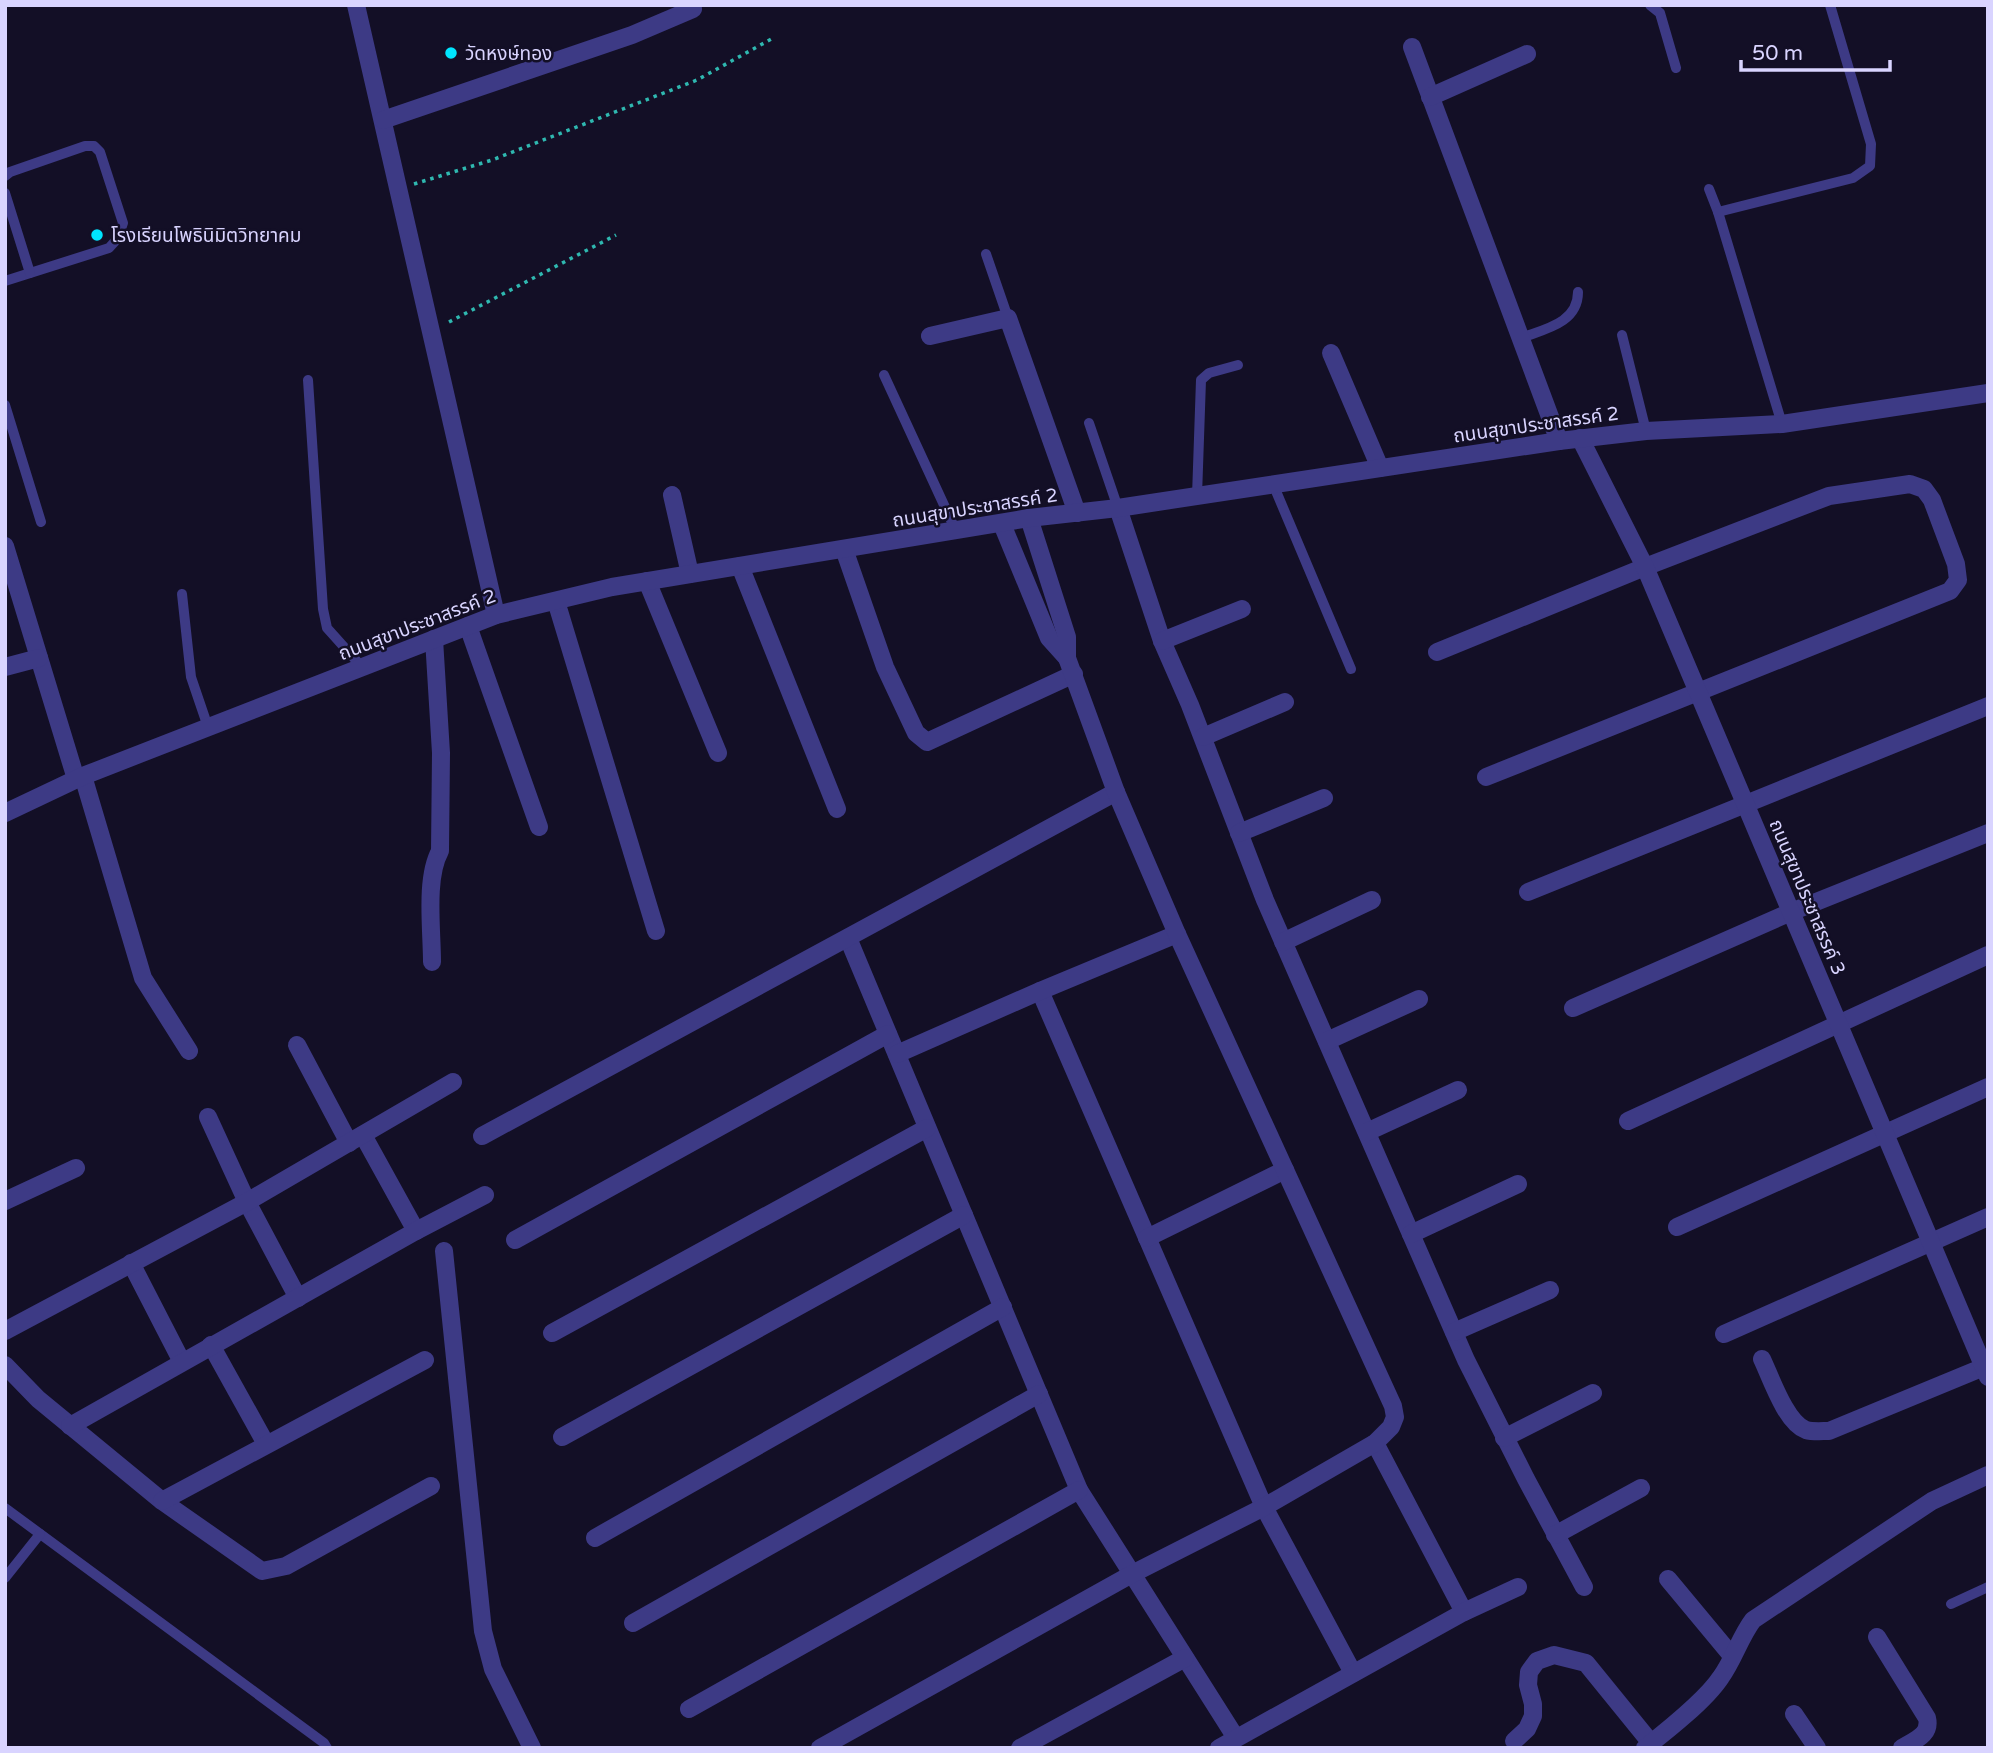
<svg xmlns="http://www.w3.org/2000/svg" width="1993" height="1753" viewBox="0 0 1993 1753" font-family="'Varela Round','Noto Sans Thai',sans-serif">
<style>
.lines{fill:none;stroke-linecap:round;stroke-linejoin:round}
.path{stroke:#2fb8b0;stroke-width:3.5;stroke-dasharray:3.5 5;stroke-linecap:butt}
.service{stroke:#3d3a85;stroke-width:10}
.minor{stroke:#3d3a85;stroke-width:18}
.tertiary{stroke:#3d3a85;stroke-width:18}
.poi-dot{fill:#00e5ff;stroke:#130f26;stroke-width:2.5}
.labels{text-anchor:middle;stroke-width:5;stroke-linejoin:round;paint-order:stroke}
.poi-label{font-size:19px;fill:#d9d4ff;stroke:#130f26;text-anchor:start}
.street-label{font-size:19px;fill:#d9d4ff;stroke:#130f26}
</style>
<rect width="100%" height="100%" fill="#130f26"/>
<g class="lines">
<!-- path -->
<g class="path">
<polyline points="414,184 492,160 697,80 775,37"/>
<polyline points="449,322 616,235"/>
</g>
<!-- service -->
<g class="service">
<polyline points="1650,5 1660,13 1676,68"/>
<polyline points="5,176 10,172 85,146 94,146 100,152 123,223 118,238 109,248 5,281"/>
<polyline points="1709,189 1718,212"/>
<polyline points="5,193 30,273"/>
<polyline points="986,254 1008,318"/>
<polyline points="1622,335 1646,431"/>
<path d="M 1521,338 C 1545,329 1578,323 1578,292"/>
<polyline points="884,375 956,531"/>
<polyline points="308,380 323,609 327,628 362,667"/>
<polyline points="5,405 41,522"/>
<polyline points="1089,423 1118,508"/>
<polyline points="1782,424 1718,212 1853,178 1870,166 1871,144 1830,5"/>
<polyline points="1273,484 1351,669"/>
<polyline points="1197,496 1201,380 1209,373 1238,365"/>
<polyline points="182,594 191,677 208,727"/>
<polyline points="5,1508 324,1743 327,1748"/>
<polyline points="5,1578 40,1534"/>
<polyline points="1951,1604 1988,1587"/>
</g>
<!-- minor -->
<g class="minor">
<polyline points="356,5 496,615"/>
<polyline points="1412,47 1559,441"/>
<polyline points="1430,97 1527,54"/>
<polyline points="383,120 632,35 693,9"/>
<polyline points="930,336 1008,318 1077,513"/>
<polyline points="1331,353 1380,468"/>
<polyline points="672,495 690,574"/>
<polyline points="1118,508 1162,641 1190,705 1265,900 1466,1360 1526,1479 1584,1587"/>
<polyline points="1002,524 1049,638 1067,658"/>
<polyline points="5,546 76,779"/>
<polyline points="844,549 885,667 916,733 927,742 1074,674"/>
<polyline points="740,566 837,809"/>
<polyline points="647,581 718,753"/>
<polyline points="556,601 656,931"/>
<polyline points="468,626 539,827"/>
<polyline points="1162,641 1242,609"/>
<polyline points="1437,652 1645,567 1829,496 1910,484 1924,489 1932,500 1956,564 1958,580 1950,591 1486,777"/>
<polyline points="5,667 39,658"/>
<polyline points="1203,737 1285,702"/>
<polyline points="83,776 143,978 189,1051"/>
<polyline points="1239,833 1324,798"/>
<polyline points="1528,892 1988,706"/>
<polyline points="848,938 1079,1490 1236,1738"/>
<polyline points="1283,942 1372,900"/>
<path d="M 432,962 C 432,930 425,878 440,851 L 441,753 L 434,639"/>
<polyline points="1040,991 1264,1507 1353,1673"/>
<polyline points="1573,1008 1791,912 1988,833"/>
<polyline points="1327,1041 1419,999"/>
<polyline points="297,1045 349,1143"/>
<polyline points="897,1054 1040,991 1177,934"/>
<polyline points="208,1117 247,1202 298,1298"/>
<polyline points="1628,1121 1988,955"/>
<polyline points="1367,1132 1458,1090"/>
<polyline points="363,1135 416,1231"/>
<polyline points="482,1136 1116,792"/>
<polyline points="5,1201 76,1168"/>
<polyline points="1677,1227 1988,1087"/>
<polyline points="1411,1234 1518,1184"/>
<polyline points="1147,1238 1285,1170"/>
<polyline points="515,1240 888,1034"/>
<polyline points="444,1251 483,1631 493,1669 532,1748"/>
<polyline points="131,1263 182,1362"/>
<polyline points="5,1331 247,1202 453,1082"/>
<polyline points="1454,1332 1550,1290"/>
<polyline points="552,1333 927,1128"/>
<polyline points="1724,1334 1988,1217"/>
<polyline points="211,1345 266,1444"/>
<path d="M 1762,1359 C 1771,1378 1786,1423 1806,1430 C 1813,1432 1822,1431 1829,1431 L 1984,1367"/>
<polyline points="5,1365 38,1399 162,1501 262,1571 286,1566 431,1486"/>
<polyline points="70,1426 416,1231 485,1195"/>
<polyline points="562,1437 964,1215"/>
<polyline points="1504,1438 1593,1393"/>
<polyline points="1375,1443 1464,1612"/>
<polyline points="162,1501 425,1360"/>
<polyline points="1555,1535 1641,1488"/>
<polyline points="595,1538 1003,1307"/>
<polyline points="1668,1579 1732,1656"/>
<polyline points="633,1623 1039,1394"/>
<path d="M 1877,1637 L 1927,1718 C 1931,1735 1915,1740 1902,1748"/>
<polyline points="689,1709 1079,1490"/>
<polyline points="1794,1714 1817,1748"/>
<polyline points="1514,1741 1527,1729 1533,1716 1533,1704 1528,1685 1529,1672 1537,1661 1554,1655 1586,1663 1651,1743"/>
<polyline points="820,1748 1132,1574 1264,1507 1375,1443 1391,1427 1395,1417 1393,1406 1177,934 1116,792 1067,658 1067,637 1029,518"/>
<polyline points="1020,1748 1185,1658"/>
<polyline points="1219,1748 1464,1612 1518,1587"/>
<path d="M 1645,1748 C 1668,1730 1706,1700 1721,1677 C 1734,1659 1740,1637 1753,1620 L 1932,1501 L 1988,1475"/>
</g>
<!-- tertiary -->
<g class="tertiary">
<polyline points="1580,438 1645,567 1988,1377"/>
<polyline points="5,813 83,776 496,615 612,587 1029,518 1118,508 1559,441 1646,431 1782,424 1988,393"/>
</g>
</g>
<!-- markers -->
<g class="poi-dot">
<circle cx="451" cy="53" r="7"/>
<circle cx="97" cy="235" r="7"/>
</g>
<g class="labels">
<!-- poi labels -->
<g class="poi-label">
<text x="465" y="60">วัดหงษ์ทอง</text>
<text x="111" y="242">โรงเรียนโพธินิมิตวิทยาคม</text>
</g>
<!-- street labels -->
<g class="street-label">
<text transform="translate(1536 424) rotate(-8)" y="7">ถนนสุขาประชาสรรค์ 2</text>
<text transform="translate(975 507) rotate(-9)" y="7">ถนนสุขาประชาสรรค์ 2</text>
<text transform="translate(417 624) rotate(-21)" y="7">ถนนสุขาประชาสรรค์ 2</text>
<text transform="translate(1808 897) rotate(67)" y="7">ถนนสุขาประชาสรรค์ 3</text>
</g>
</g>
<!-- border -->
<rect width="1993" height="1753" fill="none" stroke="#d9d4ff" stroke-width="14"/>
<!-- scale -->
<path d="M1741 60v10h149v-10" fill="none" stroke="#d9d4ff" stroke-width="3.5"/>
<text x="1752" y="60" font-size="21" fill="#d9d4ff" stroke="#130f26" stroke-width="5" paint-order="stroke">50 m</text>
</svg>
